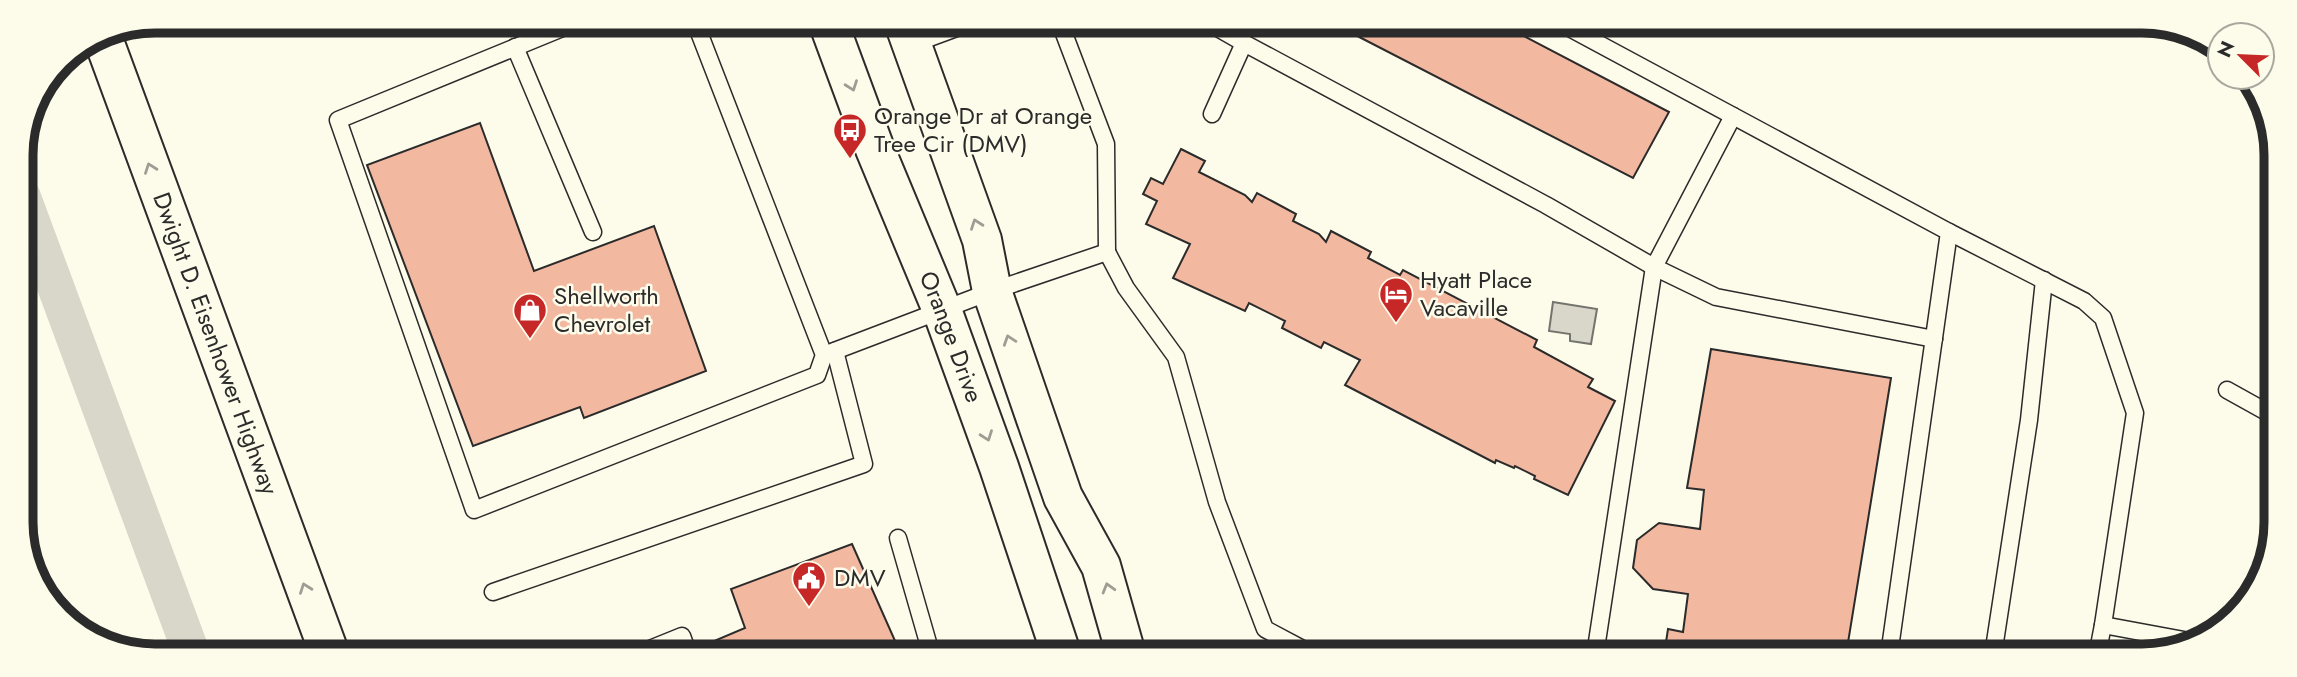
<svg xmlns="http://www.w3.org/2000/svg" width="2297" height="677" viewBox="0 0 2297 677" font-family="Jost,sans-serif">
<style>
.water{fill:#d8d7c9;stroke:#74746e;stroke-width:2}
.lines{fill:none;stroke-linecap:round;stroke-linejoin:round}
.canal{stroke:#d8d7c9;stroke-width:37}
.building{fill:#f2b8a0;stroke:#2b2b2b;stroke-width:2}
.service-casing{stroke:#2b2b2b;stroke-width:19}
.tertiary-casing{stroke:#2b2b2b;stroke-width:42}
.motorway-casing{stroke:#2b2b2b;stroke-width:42}
.service{stroke:#fdfbea;stroke-width:16}
.tertiary{stroke:#fdfbea;stroke-width:38}
.motorway{stroke:#fdfbea;stroke-width:38}
.oneway{stroke:#9e9d94}
.labels{text-anchor:middle;stroke-width:5;stroke-linejoin:round;paint-order:stroke}
.poi-label{font-size:24px;fill:#2b2b2b;stroke:#fdfbea;text-anchor:start}
.street-label{font-size:24px;fill:#2b2b2b;stroke:#fdfbea}
.rim{fill:none;stroke:#2b2b2b;stroke-width:9}
</style>
<rect width="100%" height="100%" fill="#fdfbea"/>
<!-- water -->
<polygon class="water" points="1553,302 1597,309 1591,344 1570,341 1570,334 1549,331"/>
<g class="lines">
<!-- canal -->
<polyline class="canal" points="22,196 191,652"/>
</g>
<!-- building -->
<g class="building">
<polygon points="1334,24 1501,24 1669,112 1633,178"/>
<polygon points="480,123 534,271 654,226 706,371 584,418 580,407 473,446 367,165"/>
<polygon points="1181,149 1205,161 1199,172 1245,195 1252,202 1257,193 1296,214 1293,221 1319,234 1326,242 1331,231 1371,252 1368,258 1400,275 1403,270 1537,340 1534,347 1593,379 1588,387 1615,401 1568,495 1534,479 1535,476 1515,466 1514,468 1496,460 1495,463 1345,385 1360,360 1324,342 1321,348 1282,328 1285,321 1249,303 1245,311 1173,278 1190,244 1146,224 1157,201 1143,194 1151,178 1163,184"/>
<polygon points="1711,349 1891,378 1846,655 1664,655 1668,629 1683,632 1688,594 1653,589 1633,568 1637,540 1659,523 1700,529 1704,490 1687,488"/>
<polygon points="852,544 900,652 717,653 714,641 745,628 731,589"/>
</g>
<g class="lines">
<!-- service casing -->
<g class="service-casing">
<g id="service">
<polyline points="577,22 338,120 474,510 817,375 824,355 695,22"/>
<polyline points="1209,23 1244,43"/>
<polyline points="1562,24 1949,232 1889,655"/>
<polyline points="913,44 970,23"/>
<polyline points="515,47 593,232"/>
<polyline points="1212,114 1244,43 1546,205 1654,267 1716,297 1934,339"/>
<polyline points="1949,232 2084,301 2103,318 2135,413 2103,625 2184,640 2185,643"/>
<polyline points="1107,252 1126,288 1176,357 1217,502 1265,629 1312,654"/>
<polyline points="824,355 992,291 1107,252 1106,144 1060,23"/>
<polyline points="2227,390 2272,415"/>
<polyline points="898,538 931,653"/>
<polyline points="493,592 864,464 835,351"/>
<polyline points="640,653 682,636 688,653"/>
<polyline points="1595,655 1654,267 1733,116"/>
<polyline points="1993,655 2029,420 2044,280"/>
<polyline points="2097,656 2103,625"/>
</g>
</g>
<!-- tertiary casing -->
<g class="tertiary-casing">
<g id="tertiary">
<path id="s1" d="M 828,22 L 875,149 L 942,310 L 999,467 L 1061,653"/>
<polyline points="904,23 982,240 992,291 1063,497 1101,566 1126,654"/>
</g>
</g>
<!-- motorway casing -->
<g class="motorway-casing">
<g id="motorway">
<path id="s2" d="M 101,33 L 329,652"/>
</g>
</g>
<!-- service -->
<use href="#service" class="service"/>
<!-- tertiary -->
<use href="#tertiary" class="tertiary"/>
<!-- motorway -->
<use href="#motorway" class="motorway"/>
</g>
<!-- one-way arrows -->
<defs><path id="oneway-chevron" d="M-2-3.5L2.5 0L-2 3.5" fill="none" stroke-width="1.6" stroke-linecap="round" stroke-linejoin="round" transform="scale(1.75)"/></defs>
<g class="oneway">
<use href="#oneway-chevron" transform="translate(852 86) rotate(70)"/>
<use href="#oneway-chevron" transform="translate(150 168) rotate(-110)"/>
<use href="#oneway-chevron" transform="translate(976 224) rotate(-110)"/>
<use href="#oneway-chevron" transform="translate(1009 340) rotate(-109)"/>
<use href="#oneway-chevron" transform="translate(987 436) rotate(70)"/>
<use href="#oneway-chevron" transform="translate(305 588) rotate(-110)"/>
<use href="#oneway-chevron" transform="translate(1108 588) rotate(-106)"/>
</g>
<!-- icons -->
<defs>
<g id="bus-pin" transform="scale(1.75)"><path d="M0 17L-7.5 6A9.5 9.5 0 1 1 7.5 6Z" fill="#c62828" stroke="#fdfbea"/><path d="M-5-6H5V4H4V6H2V4H-2V6H-4V4H-5ZM-3.5-4V0h7V-4ZM-3.5 1.2v1.5H-2V1.2ZM2 1.2v1.5H3.5V1.2Z" fill="#fff"/></g>
<g id="hotel-pin" transform="scale(1.75)"><path d="M0 17L-7.5 6A9.5 9.5 0 1 1 7.5 6Z" fill="#c62828" stroke="#fdfbea"/><path d="M-6-4.5h1.5V1H6V5H4.5V3h-9V5H-6ZM-4 0a1.8 1.8 0 1 1 3.6 0ZM.5 0V-2.5h3Q6-2.5 6 0Z" fill="#fff"/></g>
<g id="shop-pin" transform="scale(1.75)"><path d="M0 17L-7.5 6A9.5 9.5 0 1 1 7.5 6Z" fill="#c62828" stroke="#fdfbea"/><path d="M-5-2.5h2.3a2.7 3.5 0 0 1 5.4 0H5L5.5 6h-11ZM-1.5-2.5h3a1.5 2.3 0 0 0-3 0Z" fill="#fff"/></g>
<g id="civic-pin" transform="scale(1.75)"><path d="M0 17L-7.5 6A9.5 9.5 0 1 1 7.5 6Z" fill="#c62828" stroke="#fdfbea"/><path d="M-.6-6.5H3V-4.5H.6V-3L4-1V1h2V6H-6V1h2V-1L-.6-3ZM-1.2 2.5V6h2.4V2.5Z" fill="#fff"/></g>
</defs>
<g fill-rule="evenodd">
<use href="#bus-pin" x="850" y="130"/>
<use href="#hotel-pin" x="1396" y="294"/>
<use href="#shop-pin" x="530" y="310"/>
<use href="#civic-pin" x="809" y="578"/>
</g>
<g class="labels">
<!-- poi labels -->
<g class="poi-label">
<text x="874" y="124">Orange Dr at Orange<tspan x="874" dy="28">Tree Cir (DMV)</tspan></text>
<text x="1420" y="288">Hyatt Place<tspan x="1420" dy="28">Vacaville</tspan></text>
<text x="554" y="304">Shellworth<tspan x="554" dy="28">Chevrolet</tspan></text>
<text x="834" y="586">DMV</text>
</g>
<!-- street labels -->
<g class="street-label">
<text dy="8" stroke="none"><textPath href="#s1" startOffset="338">Orange Drive</textPath></text>
<text dy="8" stroke="none"><textPath href="#s2" startOffset="331">Dwight D. Eisenhower Highway</textPath></text>
</g>
</g>
<!-- crop -->
<path d="M0 0H2297V677H0ZM155 33H2142A122 122 0 0 1 2264 155V522A122 122 0 0 1 2142 644H155A122 122 0 0 1 33 522V155A122 122 0 0 1 155 33Z" fill="#fdfbea" fill-rule="evenodd"/>
<path class="rim" d="M155 33H2142A122 122 0 0 1 2264 155V522A122 122 0 0 1 2142 644H155A122 122 0 0 1 33 522V155A122 122 0 0 1 155 33Z"/>
<!-- north arrow -->
<g transform="translate(2241 56) rotate(294)"><circle r="33" fill="#fdfbea" stroke="#a9a89e" stroke-width="2"/>
<path d="M0-5L12 26L0 18L-12 26Z" fill="#c62828"/>
<text y="-10" font-size="19" font-weight="bold" text-anchor="middle" fill="#2b2b2b">N</text>
</g>
</svg>
